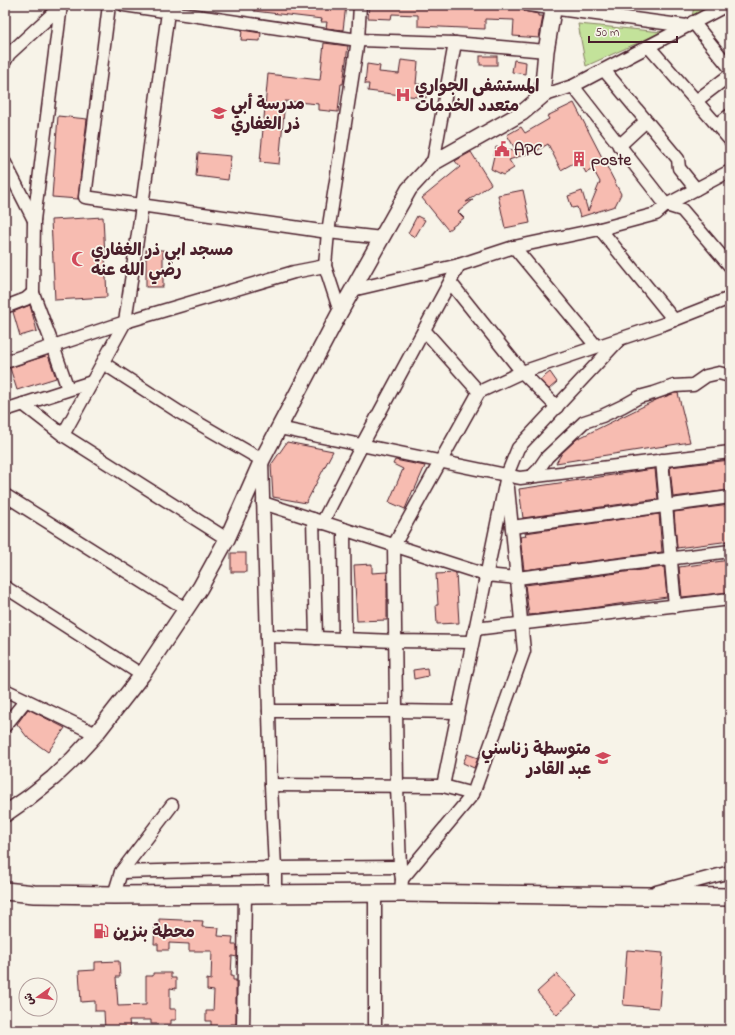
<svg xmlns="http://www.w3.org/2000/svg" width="735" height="1035" viewBox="0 0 735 1035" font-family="'Indie Flower','Playpen Sans Arabic',sans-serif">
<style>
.green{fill:#c3e29a;stroke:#868062}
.building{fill:#f7bcb1;stroke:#4a1f2b}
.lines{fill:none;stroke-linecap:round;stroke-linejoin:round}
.minor-casing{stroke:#4a1f2b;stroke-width:15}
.tertiary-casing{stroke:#4a1f2b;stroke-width:18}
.secondary-casing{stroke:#4a1f2b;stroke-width:20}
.minor{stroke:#f7f3e8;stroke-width:12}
.tertiary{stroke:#f7f3e8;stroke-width:15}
.secondary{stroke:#f7f3e8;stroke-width:17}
.labels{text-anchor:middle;stroke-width:3.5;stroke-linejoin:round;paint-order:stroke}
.poi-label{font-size:17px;font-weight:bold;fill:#4a1f2b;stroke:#f7f3e8;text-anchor:start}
</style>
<rect width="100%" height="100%" fill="#f7f3e8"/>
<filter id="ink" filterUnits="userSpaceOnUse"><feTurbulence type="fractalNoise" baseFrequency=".025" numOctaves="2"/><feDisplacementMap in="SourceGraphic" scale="8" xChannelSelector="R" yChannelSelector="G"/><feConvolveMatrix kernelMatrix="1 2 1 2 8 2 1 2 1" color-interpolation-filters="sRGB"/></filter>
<g filter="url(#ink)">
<!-- green -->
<g class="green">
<polygon points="694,5 718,5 692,18"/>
<polygon points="578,24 662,32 586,66"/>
</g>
<!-- building -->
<g class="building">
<polygon points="254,5 346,5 343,30 326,28 327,22 321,22 322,19 254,11"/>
<polygon points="369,5 521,5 521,8 524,11 538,14 538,16 543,16 539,38 513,36 514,20 485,19 485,29 418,26 418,15 392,14 391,19 368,18"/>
<polygon points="242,30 261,33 260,41 241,40"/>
<polygon points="324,43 348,46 343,84 341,84 338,112 319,110 319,104 285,101 279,164 260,162 268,74 320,80"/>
<rect x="480" y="56" width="17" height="9"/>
<polygon points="401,60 418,62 416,84 427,85 426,98 368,91 369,84 365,84 367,64 380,66 379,72 399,74"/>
<polygon points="514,60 526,62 525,74 512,72"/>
<polygon points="574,103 621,194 615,206 580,217 577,207 572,208 568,196 582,191 588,211 600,182 593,169 586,173 579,160 561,170 548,144 533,153 532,152 509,160 514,168 503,175 491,169 496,147 517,152 507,135 521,127 525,133 549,119 547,116"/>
<polygon points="58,116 87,119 78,199 52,197"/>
<polygon points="471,152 491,184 466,202 473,200 458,212 464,218 448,230 422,198 460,167 455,161"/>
<polygon points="198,153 231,156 228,180 196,176"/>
<polygon points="523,190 530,223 505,228 498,195"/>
<polygon points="417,216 425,220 415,237 408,233"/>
<polygon points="103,217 107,297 55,300 51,220"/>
<rect x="146" y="250" width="17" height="37"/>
<polygon points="30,305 37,331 20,336 13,312"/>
<polygon points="48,355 56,378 17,390 10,368"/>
<polygon points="550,372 557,382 549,389 540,380"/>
<polygon points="675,393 678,393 690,442 556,463 562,453 577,439 658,399"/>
<polygon points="287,442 333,451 306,503 273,497 271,465"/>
<polygon points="395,460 425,466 414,491 413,490 405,509 389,502 403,469 393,464"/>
<polygon points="730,460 730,490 673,497 670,467"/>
<polygon points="653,469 655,469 658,499 523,518 519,489"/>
<polygon points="730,505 730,541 677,548 674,512"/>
<polygon points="659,514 662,552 524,570 520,537 526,536 525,533"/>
<rect x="231" y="553" width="15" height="19"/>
<polygon points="730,560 730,592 682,597 679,567"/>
<polygon points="372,564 372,573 387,572 387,620 357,621 354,565"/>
<polygon points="664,567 667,597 584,609 529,615 525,585"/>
<polygon points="456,573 459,623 437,624 436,605 438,605 436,574"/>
<polygon points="427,668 428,676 414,679 413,670"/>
<polygon points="28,709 65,728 48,752 27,737 17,724"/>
<polygon points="467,754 478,758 474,768 463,763"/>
<polygon points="159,919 203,921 202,927 219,928 218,936 233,937 232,945 237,945 237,957 232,956 231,976 233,976 233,980 236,980 236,1024 230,1024 229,1027 211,1026 211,1021 206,1021 206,1011 213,1011 214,991 207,990 207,979 211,980 212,951 189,951 189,944 169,943 169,950 158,950 158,944 154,944 155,924 159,924"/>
<polygon points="627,950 663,953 659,1008 623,1005"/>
<polygon points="119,961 120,977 116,977 118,1006 146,1005 146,976 153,976 153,973 171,973 171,978 176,978 176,989 170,988 170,1009 176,1009 176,1020 171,1020 171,1024 151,1024 151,1020 129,1020 130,1030 105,1030 104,1011 95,1011 95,1001 81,1002 79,971 95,970 95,962"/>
<polygon points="557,974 577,996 557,1015 537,992"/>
</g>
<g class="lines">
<!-- minor casing -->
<g class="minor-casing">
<g id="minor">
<polyline points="61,5 34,220 33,293 53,346 68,389"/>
<polyline points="109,5 85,197 328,232 382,238"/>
<polyline points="124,5 358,40 455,43 546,51"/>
<polyline points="528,5 687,26"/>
<polyline points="693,22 730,68"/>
<polyline points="649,47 730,140"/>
<polyline points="5,61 9,54 60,7"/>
<polyline points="604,70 678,159 679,168 696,189"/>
<polyline points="573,86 666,205 682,210 730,266"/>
<polyline points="542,96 573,86 727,5"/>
<polyline points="696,101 730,75"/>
<polyline points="717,125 730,115"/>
<polyline points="619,146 646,121"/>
<polyline points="5,163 34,220"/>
<polyline points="433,163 455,43"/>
<polyline points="600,229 674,320"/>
<polyline points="514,247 596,346"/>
<polyline points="450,282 522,372 557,407"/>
<polyline points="352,290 459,265 514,247 600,229 656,214 666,205 730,171"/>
<polyline points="5,307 26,299 33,293"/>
<polyline points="340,312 325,266 328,232 358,40 360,5"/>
<polyline points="424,330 479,392"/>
<polyline points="5,362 125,322 294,272 325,266"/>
<polyline points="103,363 179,412 262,460 271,785 275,868 275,894"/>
<polyline points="23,404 63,435 227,539"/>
<polyline points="5,410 92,382"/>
<polyline points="279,428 520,478 730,452"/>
<polyline points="63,435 125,322 142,206 168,12"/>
<polyline points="662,460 675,606"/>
<polyline points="531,477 538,470 547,457 584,422 602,416 623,406 639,397 654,393 674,386 693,385 706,376 719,373 730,376"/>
<polyline points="5,495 186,609"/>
<polyline points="263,503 486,575 517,578 730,551"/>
<polyline points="313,519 316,638"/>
<polyline points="322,523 362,445 459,265"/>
<polyline points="512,527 730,497"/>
<polyline points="344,529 345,639"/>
<polyline points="5,587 142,675"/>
<polyline points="475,629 730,599"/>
<polyline points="267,636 395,641 472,642"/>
<polyline points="5,690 96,734"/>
<polyline points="269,711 396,711 458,712"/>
<polyline points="5,726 26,700"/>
<polyline points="271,785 443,786 473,794"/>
<polyline points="443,786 507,475 518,448 619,340"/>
<polyline points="121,872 275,868 400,867"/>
<polyline points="402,879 473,794 524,651 508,488"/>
<polyline points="656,892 730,872"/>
<polyline points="401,893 402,879 400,867 397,786 394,545 479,392 522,372 664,324 730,298"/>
<polyline points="114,895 121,872 172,805"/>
<polyline points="243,1030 245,895"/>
<polyline points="375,1030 375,894"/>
</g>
</g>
<!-- tertiary casing -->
<g class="tertiary-casing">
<polyline id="tertiary" points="5,814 28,798 53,778 72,760 96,734 142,675 200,588 227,539 262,460 340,312 409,189 433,163 522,113 542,96 546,51 554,5"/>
</g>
<!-- secondary casing -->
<g class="secondary-casing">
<polyline id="secondary" points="5,891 34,894 114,895 401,893 730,897"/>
</g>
<!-- minor -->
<use href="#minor" class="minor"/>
<!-- tertiary -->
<use href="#tertiary" class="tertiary"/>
<!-- secondary -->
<use href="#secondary" class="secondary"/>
</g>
</g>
<!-- icons -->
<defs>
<g id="hospital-bare" transform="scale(1.2)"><path d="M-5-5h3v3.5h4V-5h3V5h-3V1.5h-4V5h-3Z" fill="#d1495b" stroke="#f7f3e8" stroke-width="2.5" paint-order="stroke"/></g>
<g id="school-bare" transform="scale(1.2)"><path d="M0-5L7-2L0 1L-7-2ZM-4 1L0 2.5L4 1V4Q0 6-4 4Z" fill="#d1495b" stroke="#f7f3e8" stroke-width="2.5" paint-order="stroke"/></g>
<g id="civic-bare" transform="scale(1.2)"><path d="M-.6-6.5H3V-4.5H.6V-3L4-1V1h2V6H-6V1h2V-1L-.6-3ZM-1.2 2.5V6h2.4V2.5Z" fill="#d1495b" stroke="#f7f3e8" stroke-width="2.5" paint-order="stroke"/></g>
<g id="building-bare" transform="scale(1.2)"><path d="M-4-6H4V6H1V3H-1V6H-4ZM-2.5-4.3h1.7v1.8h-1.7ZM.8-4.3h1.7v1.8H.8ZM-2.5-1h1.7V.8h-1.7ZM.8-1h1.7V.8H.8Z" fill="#d1495b" stroke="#f7f3e8" stroke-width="2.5" paint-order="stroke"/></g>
<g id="mosque-bare" transform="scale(1.2)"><path d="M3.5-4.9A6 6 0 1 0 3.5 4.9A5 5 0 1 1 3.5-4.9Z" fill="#d1495b" stroke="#f7f3e8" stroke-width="2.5" paint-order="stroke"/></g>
<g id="fuel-bare" transform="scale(1.2)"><path d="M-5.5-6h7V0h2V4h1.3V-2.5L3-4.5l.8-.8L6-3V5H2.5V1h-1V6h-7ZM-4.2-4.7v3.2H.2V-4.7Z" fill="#d1495b" stroke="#f7f3e8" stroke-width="2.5" paint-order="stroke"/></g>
</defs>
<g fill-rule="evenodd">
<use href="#hospital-bare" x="403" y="95"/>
<use href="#school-bare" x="219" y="113"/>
<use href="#civic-bare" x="502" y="149"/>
<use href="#building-bare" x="579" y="159"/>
<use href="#mosque-bare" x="79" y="259"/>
<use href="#school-bare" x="603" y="758"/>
<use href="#fuel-bare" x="101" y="931"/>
</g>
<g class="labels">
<!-- poi labels -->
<g class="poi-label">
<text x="415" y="91">المستشفى الجواري<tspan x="415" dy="20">متعدد الخدمات</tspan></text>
<text x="231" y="109">مدرسة أبي<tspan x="231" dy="20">ذر الغفاري</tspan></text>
<text x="514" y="155">APC</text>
<text x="591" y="165">poste</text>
<text x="91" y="255">مسجد ابي ذر الغفاري<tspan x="91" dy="20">رضي الله عنه</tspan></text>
<text x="591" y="754" text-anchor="end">متوسطة زناسني<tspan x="591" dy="20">عبد القادر</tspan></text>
<text x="113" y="937">محطة بنزين</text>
</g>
</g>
<!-- margin -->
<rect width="735" height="1035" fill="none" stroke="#f7f3e8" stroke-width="20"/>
<rect x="10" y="10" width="715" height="1015" fill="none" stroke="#4a1f2b" stroke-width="1.5" filter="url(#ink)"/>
<!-- north arrow -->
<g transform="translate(38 997) rotate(256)"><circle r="19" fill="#f7f3e8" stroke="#b29e9c"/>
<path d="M0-3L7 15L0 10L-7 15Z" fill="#d1495b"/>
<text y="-6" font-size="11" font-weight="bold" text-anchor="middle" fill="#4a1f2b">ش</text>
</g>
<!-- scale -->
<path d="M589 36v6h88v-6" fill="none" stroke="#4a1f2b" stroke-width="2"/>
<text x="595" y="36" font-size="12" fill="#4a1f2b" stroke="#f7f3e8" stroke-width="3" paint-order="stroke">50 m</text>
</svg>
